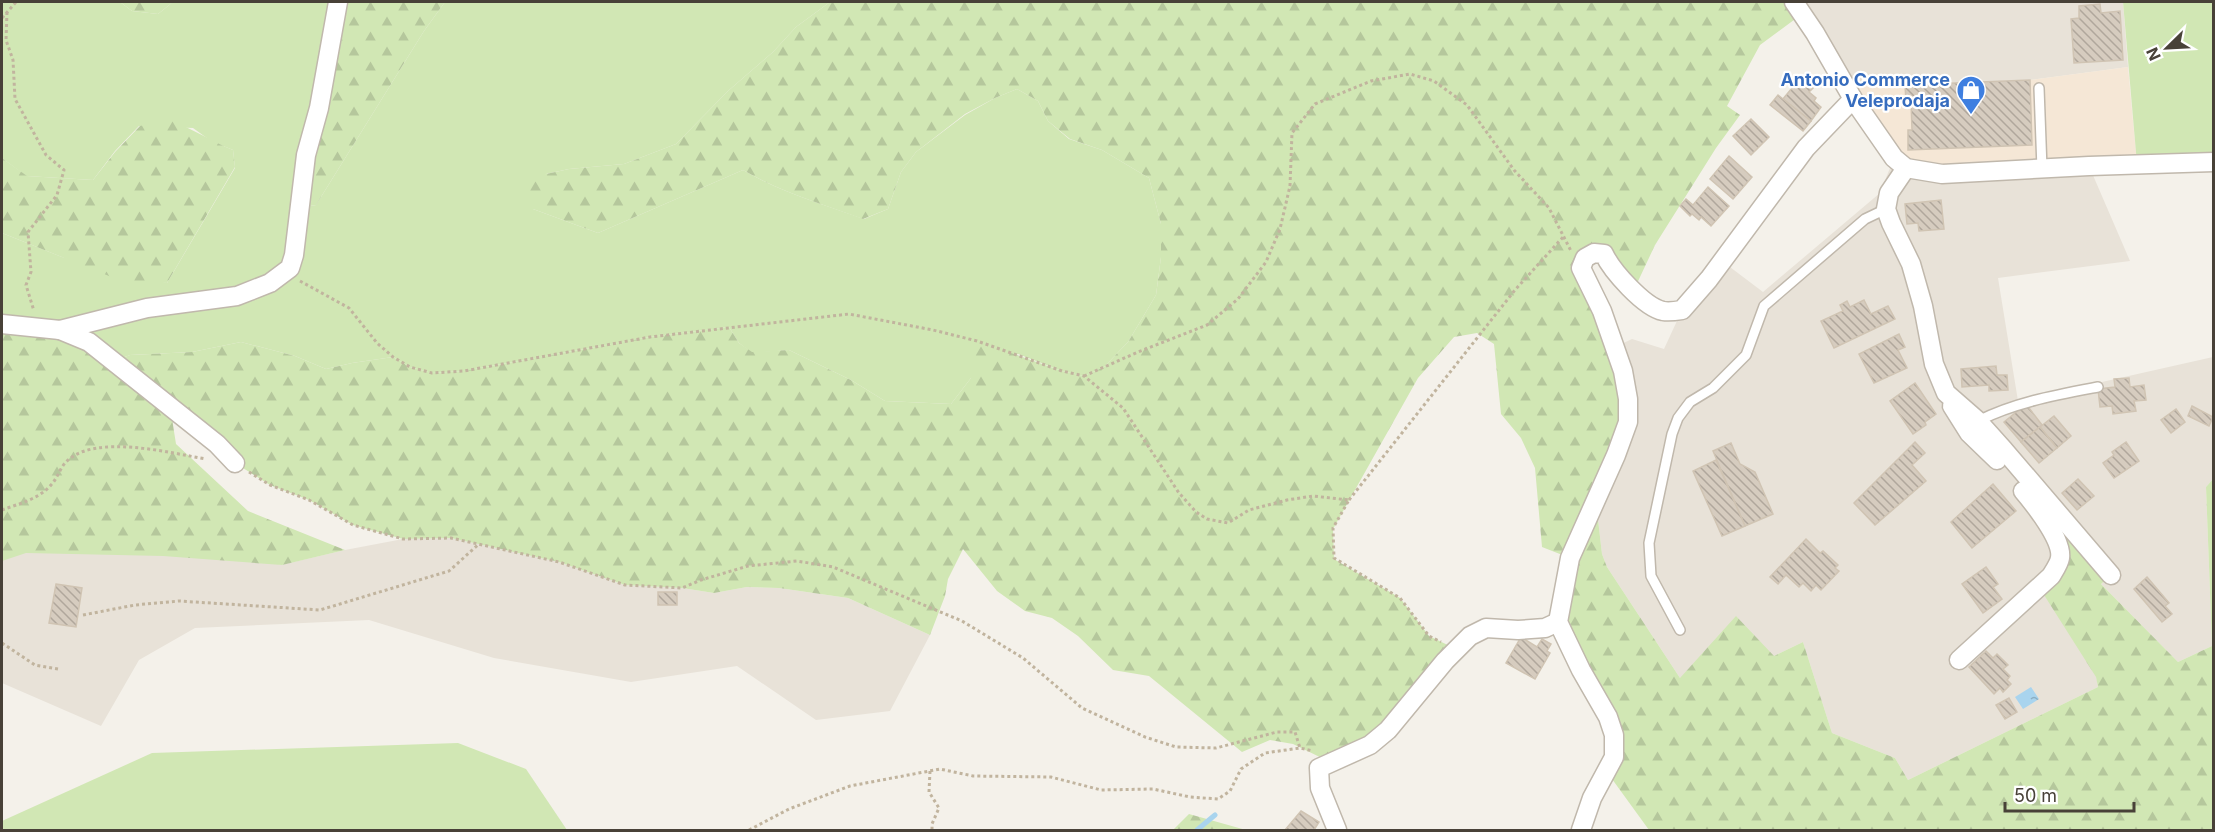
<svg xmlns="http://www.w3.org/2000/svg" width="2215" height="832" viewBox="0 0 2215 832" font-family="Inter,sans-serif">
<style>
.residential{fill:#e8e2d8}
.commercial{fill:#f5e7d6}
.grass{fill:#d1e7b4}
.forest{fill:url(#forest-firs)}
.water{fill:url(#water-ripples)}
.lines{fill:none;stroke-linecap:round;stroke-linejoin:round}
.stream{stroke:#a9d4ee;stroke-width:5}
.building{fill:url(#building-back-hatch);stroke:#d0c4b3;stroke-width:1.5}
.lane-casing{stroke:#c0b8ac;stroke-width:12}
.street-casing{stroke:#c0b8ac;stroke-width:21}
.path{stroke:#c1b49e;stroke-width:3;stroke-dasharray:3 3;stroke-linecap:butt}
.lane{stroke:#fff;stroke-width:9}
.street{stroke:#fff;stroke-width:18}
.labels{text-anchor:middle;stroke-width:4.5;stroke-linejoin:round;paint-order:stroke}
.shop-label{font-size:18px;font-weight:bold;fill:#366cbe;stroke:#fff;text-anchor:end}
</style>
<defs>
<pattern id="forest-firs" width="22" height="20" patternUnits="userSpaceOnUse" patternTransform="scale(1.5)"><rect width="22" height="20" fill="#d1e7b4"/><path d="M5 1l3.5 6h-7zM16 11l3.5 6h-7z" fill="#b5c79c"/></pattern>
<pattern id="water-ripples" width="26" height="14" patternUnits="userSpaceOnUse" patternTransform="scale(1.5)"><rect width="26" height="14" fill="#a9d4ee"/><path d="M2 4q2-2 4 0t4 0M15 11q2-2 4 0t4 0" fill="none" stroke="#8caec2"/></pattern>
<pattern id="building-back-hatch" width="6" height="6" patternUnits="userSpaceOnUse" patternTransform="scale(1.5)"><rect width="6" height="6" fill="#d6ccbf"/><path d="M-1 5l2 2M0 0l6 6M5-1l2 2" fill="none" stroke="#b0a79c"/></pattern>
</defs>
<rect width="100%" height="100%" fill="#f4f1ea"/>
<!-- residential -->
<g class="residential">
<polygon points="1794,2 2123,2 2128,67 2030,80 1845,86"/>
<polygon points="1894,158 2089,166 2130,261 1998,278 2018,401 2213,357 2213,479 2206,487 2212,646 2178,662 2101,584 2111,575 2072,528 2098,687 1908,780 1895,758 1832,733 1803,642 1774,656 1680,678 1607,567 1602,554 1596,502 1615,347 1632,339 1664,349 1682,310 1722,261 1763,292 1880,193"/>
<polygon points="2,482 281,565 345,550 403,539 451,538 559,562 625,585 682,588 714,593 747,587 779,588 848,598 930,635 890,711 816,720 737,666 631,682 494,658 369,620 195,628 139,660 101,726 2,683"/>
</g>
<!-- commercial -->
<polygon class="commercial" points="2128,67 2137,164 1906,168 1845,86 2030,80"/>
<!-- grass -->
<g class="grass">
<path d="M 2,2 L 120,2 L 132,11 L 158,14 L 173,2 L 338,2 L 299,208 L 316,205 L 424,31 L 445,2 L 830,2 L 796,27 L 773,52 L 728,91 L 676,144 L 624,164 L 569,169 L 546,174 L 533,209 L 598,233 L 743,170 C 780,192 823,204 864,219 L 888,209 L 901,172 L 916,152 L 965,115 L 995,98 L 1017,89 L 1038,101 L 1048,121 L 1069,139 L 1102,150 L 1149,178 L 1161,224 L 1161,257 L 1156,295 L 1128,342 L 1104,367 L 1084,376 L 1062,371 L 1018,354 L 971,378 L 951,404 L 885,401 L 851,380 L 789,350 L 752,353 L 739,343 L 729,327 L 650,337 L 464,371 L 432,373 L 410,367 L 393,357 L 352,363 L 326,369 L 295,356 L 241,342 L 192,352 L 130,355 L 114,361 L 2,324 L 2,233 L 62,257 L 167,283 L 235,168 L 233,150 L 211,141 L 193,128 L 139,126 L 115,151 L 93,180 L 26,176 L 2,158 Z"/>
<polygon points="2123,2 2213,2 2213,162 2137,164"/>
<polygon points="458,743 526,769 567,830 2,830 2,821 152,753"/>
</g>
<!-- forest -->
<g class="forest">
<polygon points="120,2 173,2 158,14 132,11"/>
<polygon points="338,2 445,2 424,31 316,205 299,208"/>
<path d="M 830,2 L 1794,2 L 1802,14 L 1760,45 L 1727,106 L 1740,115 L 1716,148 L 1655,245 L 1633,292 L 1609,265 L 1585,258 L 1628,399 L 1596,502 L 1602,554 L 1607,567 L 1680,678 L 1736,616 L 1774,656 L 1803,642 L 1832,733 L 1895,758 L 1908,780 L 2098,687 L 2096,677 L 2039,587 L 2060,558 L 2037,508 L 2111,575 L 2101,584 L 2178,662 L 2212,646 L 2206,487 L 2213,479 L 2213,830 L 1649,830 L 1612,779 L 1614,735 L 1558,622 L 1570,558 L 1542,547 L 1535,468 L 1521,438 L 1501,414 L 1494,344 L 1477,333 L 1454,337 L 1418,378 L 1333,529 L 1334,559 L 1400,598 L 1429,636 L 1456,649 L 1388,730 L 1330,762 L 1293,744 L 1270,740 L 1242,752 L 1149,676 L 1113,670 L 1078,636 L 1052,618 L 1025,611 L 997,591 L 963,549 L 948,579 L 945,596 L 930,635 L 848,598 L 779,588 L 747,587 L 714,593 L 682,588 L 625,585 L 559,562 L 451,538 L 403,539 L 353,525 L 309,500 L 270,485 L 235,463 L 170,406 L 176,444 L 248,511 L 345,550 L 282,565 L 163,556 L 26,553 L 2,561 L 2,324 L 60,330 L 114,361 L 130,355 L 192,352 L 241,342 L 295,356 L 326,369 L 352,363 L 393,357 L 410,367 L 432,373 L 464,371 L 650,337 L 729,327 L 739,343 L 752,352 L 789,350 L 851,380 L 885,401 L 951,404 L 971,378 L 977,341 L 1062,371 L 1084,376 L 1104,367 L 1128,342 L 1156,295 L 1161,257 L 1161,224 L 1149,178 L 1102,150 L 1070,139 L 1048,121 L 1038,101 L 1017,89 L 995,98 L 965,114 L 916,152 L 901,172 L 888,209 L 863,219 C 823,204 780,192 743,170 L 598,233 L 533,209 L 523,187 L 546,174 L 569,169 L 624,164 L 676,144 L 728,91 L 773,52 L 796,27 Z"/>
<path d="M 168,119 C 191,128 211,141 233,150 L 235,167 L 167,283 L 119,280 L 2,233 L 2,158 L 27,176 L 93,180 L 115,152 L 140,126 Z"/>
<polygon points="1189,814 1246,830 1173,830"/>
</g>
<!-- water -->
<polygon class="water" points="2031,687 2039,699 2023,709 2015,697"/>
<g class="lines">
<!-- stream -->
<polyline class="stream" points="1197,830 1215,815"/>
</g>
<!-- building -->
<g class="building">
<polygon points="2100,4 2101,13 2120,11 2123,60 2074,63 2071,19 2079,18 2079,6"/>
<polygon points="2030,80 2032,145 1908,150 1908,130 1912,130 1911,101 1906,101 1905,85"/>
<polygon points="1797,82 1802,85 1804,82 1813,88 1809,92 1816,98 1814,101 1821,107 1811,121 1783,99"/>
<polygon points="1778,95 1811,121 1803,131 1770,105"/>
<polygon points="1751,119 1769,137 1751,155 1733,136"/>
<polygon points="1729,156 1752,177 1733,199 1710,179"/>
<polygon points="1708,187 1729,206 1711,226 1701,217 1699,220 1692,214 1690,216 1680,206 1686,199 1693,205"/>
<polygon points="1941,200 1944,229 1919,231 1918,223 1907,224 1905,204"/>
<polygon points="1864,300 1871,314 1888,306 1895,319 1834,348 1821,321 1843,311 1840,305 1847,301 1850,307"/>
<polygon points="1899,334 1905,347 1898,350 1907,368 1874,383 1859,354"/>
<polygon points="1996,366 1997,375 2007,375 2008,390 1989,391 1989,385 1962,387 1961,369"/>
<polygon points="2129,378 2130,387 2144,385 2146,400 2134,401 2136,411 2113,414 2112,406 2100,407 2098,389 2115,387 2114,379"/>
<polygon points="1915,383 1936,414 1925,422 1926,425 1913,434 1890,401"/>
<polygon points="2026,404 2042,425 2021,442 2004,422"/>
<polygon points="2192,406 2213,417 2209,426 2188,416"/>
<polygon points="2176,409 2185,422 2171,433 2161,420"/>
<polygon points="2054,416 2071,436 2057,448 2040,427"/>
<polygon points="2040,427 2057,448 2039,463 2021,442"/>
<polygon points="1915,442 1925,453 1912,465 1926,481 1875,525 1854,503"/>
<polygon points="2126,442 2139,461 2114,478 2103,463 2114,455 2112,452"/>
<polygon points="1731,443 1740,464 1755,472 1773,514 1745,526 1713,451"/>
<polygon points="1716,460 1745,526 1722,536 1693,471"/>
<polygon points="2078,479 2094,496 2077,510 2062,493"/>
<polygon points="1993,484 2016,511 1972,548 1951,522"/>
<polygon points="1806,539 1820,553 1823,551 1838,565 1835,568 1839,571 1821,590 1816,585 1811,591 1803,583 1799,587 1786,575 1778,584 1770,577"/>
<polygon points="1986,567 1998,584 1993,587 2002,599 1983,613 1962,584"/>
<polygon points="2147,577 2169,603 2165,606 2172,614 2162,622 2134,589"/>
<polygon points="56,584 82,588 76,627 49,623"/>
<rect x="658" y="592" width="19" height="13"/>
<polygon points="1521,637 1537,647 1542,639 1551,644 1547,651 1550,653 1535,679 1506,663"/>
<polygon points="1986,651 1993,658 1997,654 2008,665 2003,669 2010,676 2007,680 2011,684 2003,692 2000,688 1994,694 1969,667"/>
<polygon points="2009,698 2017,712 2005,719 1996,705"/>
<polygon points="1301,811 1319,822 1314,830 1285,830"/>
</g>
<g class="lines">
<!-- lane casing -->
<g class="lane-casing">
<g id="lane">
<polyline points="2039,88 2042,169"/>
<path d="M 1978,421 C 2016,402 2056,395 2098,387"/>
<polyline points="1680,630 1651,576 1649,543 1672,434 1678,418 1690,402 1713,388 1746,355 1764,306 1865,219 1886,209"/>
</g>
</g>
<!-- street casing -->
<g class="street-casing">
<g id="street">
<polyline points="1794,2 1815,33 1853,99 1894,158 1906,168 1942,174 2089,166 2214,162"/>
<polyline points="1906,168 1889,193 1886,209 1891,223 1911,264 1923,306 1934,364 1946,393 1978,421 2004,450 2111,575"/>
<polyline points="2,324 60,330 89,342 217,444 235,463"/>
<polyline points="60,330 147,308 237,296 270,283 290,268 294,255 306,155 319,108 338,2"/>
<polyline points="1952,406 1969,433 1997,460"/>
<path d="M 1959,660 L 2051,576 C 2054,571 2059,564 2060,558 C 2063,540 2034,504 2023,491"/>
<polyline points="1337,830 1320,788 1319,768 1370,745 1388,730 1445,661 1470,636 1486,628 1518,630 1545,628 1558,622"/>
<path d="M 1581,830 L 1592,798 L 1614,757 L 1614,735 L 1608,717 L 1581,670 L 1558,622 L 1570,558 L 1616,455 L 1628,422 L 1628,399 L 1623,371 L 1602,311 L 1581,268 L 1585,258 L 1594,253 L 1604,254 C 1612,271 1644,307 1663,311 C 1669,312 1676,311 1682,310 L 1709,279 L 1806,148 L 1853,99"/>
</g>
</g>
<!-- path -->
<g class="path">
<polyline points="7,12 6,40 13,60 15,99 46,155 64,170 57,195 28,232 31,272 26,285 34,311"/>
<polyline points="2,18 16,2"/>
<polyline points="300,281 349,308 377,343 393,357 410,367 432,373 464,371 650,337 849,314 933,330 977,341 1062,371 1084,376 1123,408 1179,493 1196,512 1207,519 1228,523 1249,510 1287,500 1313,496 1349,500 1333,528 1334,558 1400,598 1429,636 1441,642"/>
<polyline points="1084,376 1138,352 1207,325 1238,299 1266,262 1280,229 1290,186 1292,133 1315,104 1371,81 1410,74 1434,81 1467,105 1514,170 1549,208 1571,251"/>
<polyline points="249,472 270,485 309,500 353,525 403,539 451,538 559,562 625,585 682,588 701,580 748,566 797,561 833,567 962,621 1023,658 1082,708 1145,737 1176,747 1216,748 1277,732 1295,732 1300,748 1313,751"/>
<polyline points="1349,500 1515,290 1564,236"/>
<path d="M 2,510 C 18,504 39,499 51,485 C 57,479 60,468 66,462 C 94,433 170,453 206,459"/>
<polyline points="83,615 135,605 179,601 320,610 449,571 479,544"/>
<polyline points="2,643 35,665 58,669"/>
<polyline points="930,771 929,792 939,808 932,824 932,830"/>
<polyline points="749,830 789,809 850,786 940,769 973,776 1051,777 1101,790 1153,789 1190,797 1218,799 1230,791 1241,769 1265,753 1300,748"/>
</g>
<!-- lane -->
<use href="#lane" class="lane"/>
<!-- street -->
<use href="#street" class="street"/>
</g>
<!-- icons -->
<defs>
<g id="shop-pin" transform="scale(1.5)"><path d="M0 17L-7.5 6A9.5 9.5 0 1 1 7.5 6Z" fill="#3f7fe0" stroke="#fff"/><path d="M-5-2.5h2.3a2.7 3.5 0 0 1 5.4 0H5L5.5 6h-11ZM-1.5-2.5h3a1.5 2.3 0 0 0-3 0Z" fill="#fff"/></g>
</defs>
<g fill-rule="evenodd">
<use href="#shop-pin" x="1971" y="90"/>
</g>
<g class="labels">
<!-- shop labels -->
<g class="shop-label">
<text x="1950" y="86">Antonio Commerce<tspan x="1950" dy="21">Veleprodaja</tspan></text>
</g>
</g>
<!-- border -->
<rect width="2215" height="832" fill="none" stroke="#484138" stroke-width="6"/>
<!-- north arrow -->
<g transform="translate(2167 48) rotate(246)" stroke="#ffffff" stroke-width="4.5" paint-order="stroke">
<path d="M0-4.5L10 22L0 15L-10 22Z" fill="#484138"/>
<text y="-9" font-size="16" font-weight="bold" text-anchor="middle" fill="#484138">N</text>
</g>
<!-- scale -->
<path d="M2005 802v9h129v-9" fill="none" stroke="#484138" stroke-width="3"/>
<text x="2014" y="802" font-size="18" fill="#484138" stroke="#ffffff" stroke-width="4.5" paint-order="stroke">50 m</text>
</svg>
